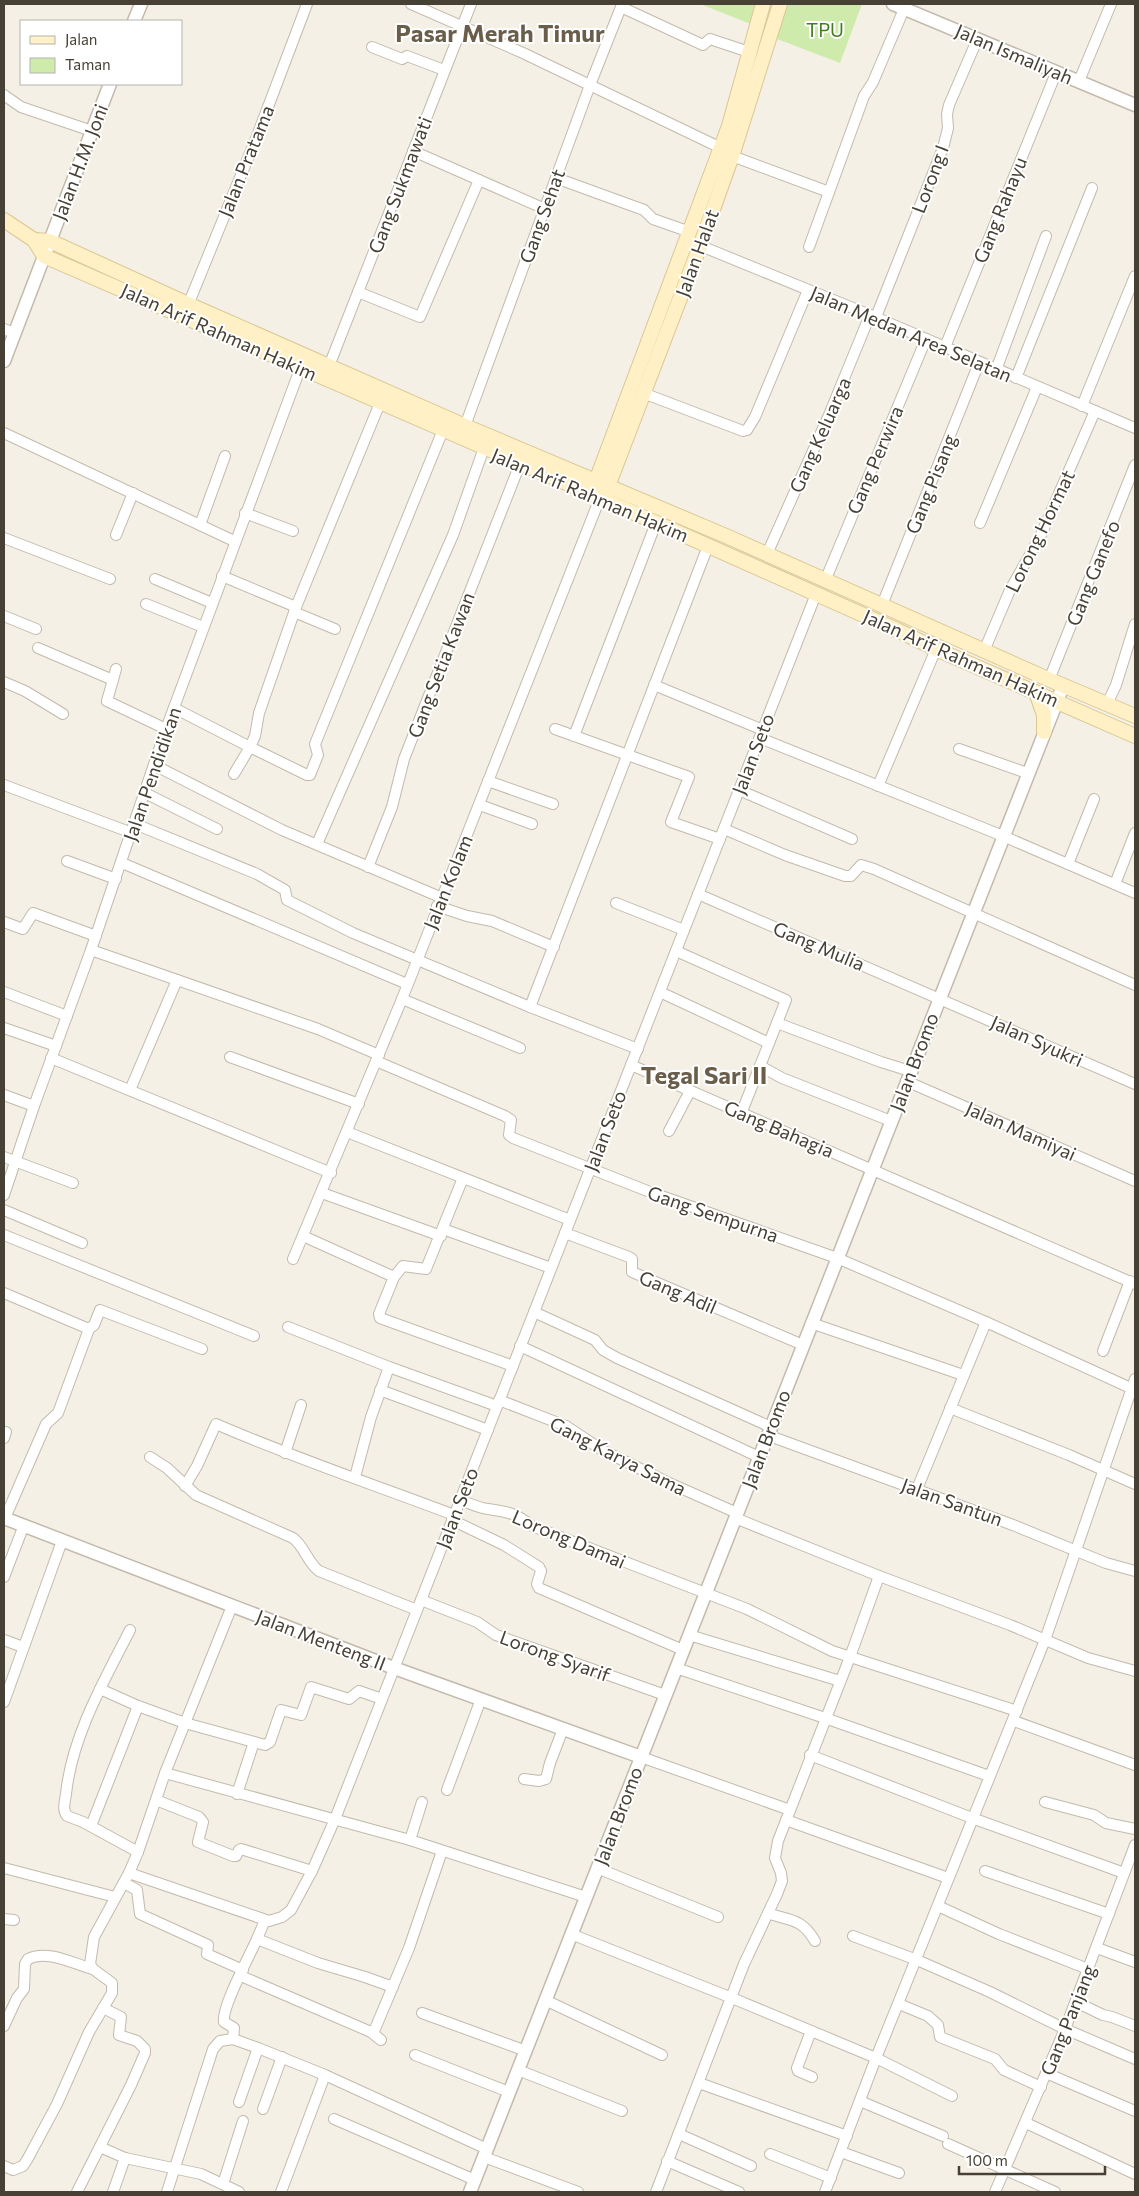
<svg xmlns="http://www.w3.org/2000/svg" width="1139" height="2196" viewBox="0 0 1139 2196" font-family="Commissioner,sans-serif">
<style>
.green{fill:#ceebac}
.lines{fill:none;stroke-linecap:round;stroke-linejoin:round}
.minor-casing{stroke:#c3baab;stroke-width:12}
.tertiary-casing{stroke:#c3baab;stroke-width:15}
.secondary-casing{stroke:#dac794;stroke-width:16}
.minor{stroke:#fff;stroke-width:10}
.tertiary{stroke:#fff;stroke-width:12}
.secondary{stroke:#fff1c5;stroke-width:14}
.labels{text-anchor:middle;stroke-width:4;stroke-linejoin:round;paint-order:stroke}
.park-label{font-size:19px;fill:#457c24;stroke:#fff}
.street-label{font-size:19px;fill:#474035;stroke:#fff}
.district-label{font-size:24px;font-weight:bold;fill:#6a5e4b;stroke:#fff}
</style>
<rect width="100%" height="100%" fill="#f4f0e6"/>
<!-- green -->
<g class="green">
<polygon points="700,4 759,4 751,24"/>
<polygon points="785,4 862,4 840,63 772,37"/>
</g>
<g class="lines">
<!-- minor casing -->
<g class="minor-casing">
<g id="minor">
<polyline points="411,4 523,53 721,148"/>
<polyline points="372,47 402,59 407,56 444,70"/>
<polyline points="1079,81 1111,4"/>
<polyline points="4,95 21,107 92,131"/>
<polyline points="413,151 545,209"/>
<polyline points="732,156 829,192"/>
<polyline points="556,178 644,210 653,219 690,232"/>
<polyline points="696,244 870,315 1135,428"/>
<polyline points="809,247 864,96 873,82 904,9"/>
<polyline points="358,292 420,317 479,180"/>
<polyline points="186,310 257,136 307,4"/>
<polyline points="876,317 943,148 948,128 947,114 949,105 977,40"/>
<polyline points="4,329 14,333"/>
<polyline points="945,347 1056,73"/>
<polyline points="329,366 471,4"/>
<polyline points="996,370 1046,236"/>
<polyline points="1016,378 1092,188"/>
<polyline points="643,393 743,431 747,430 755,417 808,290"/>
<polyline points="1082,406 1135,276"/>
<polyline points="465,426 590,85 621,7 703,45 710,39 749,52"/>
<polyline points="4,433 234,541"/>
<polyline points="245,513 293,531"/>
<polyline points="980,523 1037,387"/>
<polyline points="200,525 225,456"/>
<polyline points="116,535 133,493"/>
<polyline points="4,538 110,579"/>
<polyline points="767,554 829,415 870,315"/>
<polyline points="222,576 296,607"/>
<polyline points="155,579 212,603"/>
<polyline points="825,581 926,339"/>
<polyline points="146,604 203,627"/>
<polyline points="882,605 979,363"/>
<polyline points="294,612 335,629"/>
<polyline points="4,616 36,629"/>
<polyline points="38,648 113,680"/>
<polyline points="984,651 1010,590 1040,537 1095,411"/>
<polyline points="116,669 107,701 166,729"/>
<polyline points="1049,680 1135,465"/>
<polyline points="4,682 25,691 63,714"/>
<polyline points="654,685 763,730"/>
<polyline points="1107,704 1116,685 1135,624"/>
<polyline points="174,708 250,747 255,736 259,713 296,607 380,403"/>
<polyline points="555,729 689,777 671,822 720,839"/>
<polyline points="574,736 656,523"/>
<polyline points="760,738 1003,836 1135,893"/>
<polyline points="959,749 1027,773"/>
<polyline points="154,765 282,830 440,897"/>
<polyline points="234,774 250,747 307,775 310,775 318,755 315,744 443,430"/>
<polyline points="488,781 553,804"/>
<polyline points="4,785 132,833"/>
<polyline points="878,786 936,649"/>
<polyline points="739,790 852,839"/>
<polyline points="145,793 217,829"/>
<polyline points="480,805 532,824"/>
<polyline points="135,824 257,874 285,890 287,900 353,933 530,1007 708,546"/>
<polyline points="724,829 785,855 845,876 851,876 861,865 874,869 1135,985"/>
<polyline points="317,844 453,535 484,448"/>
<polyline points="67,861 116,879"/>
<polyline points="122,863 407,984"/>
<polyline points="1068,864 1094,799"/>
<polyline points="368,867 392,807 404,759 520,464"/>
<polyline points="1115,884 1135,833"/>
<polyline points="698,894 1135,1084"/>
<polyline points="616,903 684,930"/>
<polyline points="437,906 467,916 492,921 554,947"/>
<polyline points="4,922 23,929 33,913 96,936"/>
<polyline points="91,950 318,1029 379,1055"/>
<polyline points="676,951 786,1000 741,1114"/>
<polyline points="4,992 67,1016"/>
<polyline points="660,992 769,1043"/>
<polyline points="402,999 520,1048"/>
<polyline points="530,1007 638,1049"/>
<polyline points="777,1023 881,1062 910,1071"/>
<polyline points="4,1028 56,1046"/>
<polyline points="230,1057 359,1104"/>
<polyline points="51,1058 331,1173"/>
<polyline points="376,1061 505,1116 511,1120 509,1135 513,1138 650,1192 837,1258 986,1322 1135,1390"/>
<polyline points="631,1065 1135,1284"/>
<polyline points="760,1066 782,1078 891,1121"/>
<polyline points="906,1081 1135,1181"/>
<polyline points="130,1090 177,980"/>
<polyline points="4,1095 34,1106"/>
<polyline points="669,1131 690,1091"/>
<polyline points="347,1132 570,1220"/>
<polyline points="4,1157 73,1183"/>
<polyline points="322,1193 441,1236"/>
<polyline points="4,1195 34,1106 91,950 166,729 303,361"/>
<polyline points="4,1210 82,1243"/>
<polyline points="443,1229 551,1268"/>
<polyline points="565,1233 629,1257 632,1259 632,1272 803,1345"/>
<polyline points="4,1235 254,1336"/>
<polyline points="303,1236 394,1277 379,1314 380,1318 513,1366"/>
<polyline points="293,1259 402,999 598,503 603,499"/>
<polyline points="394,1277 403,1266 426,1269 463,1178"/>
<polyline points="4,1293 89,1329"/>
<polyline points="534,1312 595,1340 603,1350 617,1358 771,1427"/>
<polyline points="811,1323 963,1375"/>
<polyline points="288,1327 389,1367 371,1417 355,1477"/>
<polyline points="520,1346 759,1457"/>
<polyline points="1103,1351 1130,1281"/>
<polyline points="389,1367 497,1406"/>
<polyline points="380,1390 488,1430"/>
<polyline points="499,1400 566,1426 602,1450 667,1482 737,1513"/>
<polyline points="950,1408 1069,1455 1135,1484"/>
<polyline points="767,1435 1013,1525 1106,1563 1135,1571"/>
<polyline points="4,1438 6,1432"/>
<polyline points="285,1453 301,1405"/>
<path d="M 150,1457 L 167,1468 L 196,1495 L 293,1538 C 305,1547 307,1562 319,1571 L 417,1610"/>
<path d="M 185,1486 L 197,1466 L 216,1424 C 294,1458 375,1485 454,1515"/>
<polyline points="917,1489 986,1322"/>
<path d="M 460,1500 C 469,1503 478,1508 488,1509 C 509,1512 515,1513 532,1526 L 747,1609 L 832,1651 L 1017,1711"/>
<polyline points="5,1518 46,1424 58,1413 89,1329 94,1325 100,1310 202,1349"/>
<polyline points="735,1518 879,1576 1010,1625 1088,1658 1135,1671"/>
<polyline points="452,1520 504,1545 539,1567 541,1571 537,1584 539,1588 683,1650"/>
<polyline points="4,1577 24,1525"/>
<polyline points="421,1600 477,1622 496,1635 665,1695"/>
<path d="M 130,1630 C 104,1681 72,1736 66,1794 C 65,1802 62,1809 67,1816 L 83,1822 L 138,1852"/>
<polyline points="689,1635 840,1681"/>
<polyline points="4,1640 23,1647"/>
<polyline points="676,1668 825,1718 989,1776"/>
<polyline points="100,1689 138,1706 185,1723 265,1745 270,1742 281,1710 301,1715 311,1687 349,1699 359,1691 382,1699"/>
<polyline points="4,1702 62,1541"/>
<polyline points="1014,1721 1135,1765"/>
<polyline points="810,1755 972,1818 1124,1873"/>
<polyline points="641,1757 790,1810"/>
<polyline points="165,1773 410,1840 586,1897"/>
<polyline points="524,1779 539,1781 546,1779 550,1763 563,1729"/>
<polyline points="447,1790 481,1699"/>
<polyline points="237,1794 254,1742"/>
<polyline points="156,1800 199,1817 203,1822 198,1842 233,1856 236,1856 239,1850 241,1849 312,1871"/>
<polyline points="1045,1802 1094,1815 1106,1823 1135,1829"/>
<polyline points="786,1820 948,1878"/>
<polyline points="91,1826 138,1706"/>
<polyline points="410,1840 422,1802"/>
<polyline points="4,1868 115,1897"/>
<polyline points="597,1868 718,1917"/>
<polyline points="985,1871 1109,1914"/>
<polyline points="129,1873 269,1921 282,1917 291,1910 312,1871 335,1819 816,594"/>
<polyline points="124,1883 137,1890 140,1914 208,1945 207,1954 243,1970"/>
<polyline points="938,1906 999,1934 1088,1969"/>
<path d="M 770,1914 C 792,1921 802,1919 815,1941"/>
<polyline points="4,1919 14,1920"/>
<polyline points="571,1934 732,1998 876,2058 952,2096"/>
<polyline points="853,1936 917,1960 990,1992 1065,2029 1135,2059"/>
<polyline points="257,1939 265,1920"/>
<polyline points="1097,1948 1135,1962"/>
<polyline points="241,1976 371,2032 381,2040"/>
<polyline points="545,2000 662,2055"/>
<polyline points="1076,2002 1103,2015 1112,2017 1135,2026"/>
<polyline points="899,2004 928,2016 938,2025 940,2037 995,2059 1004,2070 1041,2087"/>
<polyline points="422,2013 526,2051"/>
<path d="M 4,2026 L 17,1998 L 24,1989 L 25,1964 L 28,1959 C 47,1949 74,1964 93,1969"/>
<polyline points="811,2031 797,2068 798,2071 812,2077"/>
<polyline points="371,2032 375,2029 409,1948 442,1851"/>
<path d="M 233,2039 L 234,2028 L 224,2022 C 221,2008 250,1955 257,1939 L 318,1963 L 365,1977 L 393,1987"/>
<polyline points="415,2055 509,2092"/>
<polyline points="518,2070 622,2111"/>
<polyline points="1046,2073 1135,2111"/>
<polyline points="699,2083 847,2136"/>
<polyline points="860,2101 943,2136"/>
<polyline points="239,2102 258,2048"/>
<polyline points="263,2109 282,2057"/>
<polyline points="334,2119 475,2180"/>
<polyline points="1026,2123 1135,2174"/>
<polyline points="679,2134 751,2166"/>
<polyline points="948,2144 1055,2192"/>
<polyline points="100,2147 125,2158"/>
<polyline points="841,2152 899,2173"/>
<polyline points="770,2154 831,2178"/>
<polyline points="484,2157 578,2192"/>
<polyline points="667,2161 739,2192"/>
<polyline points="4,2166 13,2170 23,2166 27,2160 57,2104 89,2032 112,1993 112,1983 93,1969 90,1964 94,1937 129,1873 138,1852 165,1773 232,1606"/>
<polyline points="223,2184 243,2121"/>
<polyline points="77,2192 131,2085 145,2053 145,2049 137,2041 119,2035 121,2017 103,2008"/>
<polyline points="113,2192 125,2158 201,2174 239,2192"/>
<polyline points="167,2192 213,2049 220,2041 233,2039 258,2048 325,2075 487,2149"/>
<polyline points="281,2192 325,2075"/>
<polyline points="656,2192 744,1964 777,1894 782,1881 781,1873 775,1858 778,1841 850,1657 879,1576"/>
<polyline points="825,2192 876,2058 1045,1640 1135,1379"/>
<polyline points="995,2192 1065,2029 1135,1845"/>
</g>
</g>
<!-- tertiary casing -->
<g class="tertiary-casing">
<g id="tertiary">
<polyline points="893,4 1135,105"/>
<polyline points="134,21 141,4"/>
<polyline points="4,361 110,84"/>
<polyline points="4,1518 394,1668 641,1757"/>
<polyline points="470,2192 1063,686"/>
</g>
</g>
<!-- secondary casing -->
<g class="secondary-casing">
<g id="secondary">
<polyline points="4,220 34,240 44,256 603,499 897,630 936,649 1135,736"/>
<polyline points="34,240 50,241 188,304 465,426 726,536 1041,676 1135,716"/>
<polyline points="593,489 729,126 763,4"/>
<polyline points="605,494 700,246 732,156 780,4"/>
<polyline points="1036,692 1044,715 1044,732"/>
</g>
</g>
<!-- minor -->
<use href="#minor" class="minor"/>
<!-- tertiary -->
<use href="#tertiary" class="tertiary"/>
<!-- secondary -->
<use href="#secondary" class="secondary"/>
</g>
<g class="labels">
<!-- park labels -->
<g class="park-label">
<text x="825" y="37">TPU</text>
</g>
<!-- street labels -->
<g class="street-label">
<text transform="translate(1014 54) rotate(23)" y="7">Jalan Ismaliyah</text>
<text transform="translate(246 161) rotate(-68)" y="7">Jalan Pratama</text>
<text transform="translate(80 162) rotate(-69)" y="7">Jalan H.M. Joni</text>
<text transform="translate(930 179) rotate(-69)" y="7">Lorong I</text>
<text transform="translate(400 185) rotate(-69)" y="7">Gang Sukmawati</text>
<text transform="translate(1000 210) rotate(-68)" y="7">Gang Rahayu</text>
<text transform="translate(542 216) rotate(-70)" y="7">Gang Sehat</text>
<text transform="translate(697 253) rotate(-70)" y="7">Jalan Halat</text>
<text transform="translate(219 332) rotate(24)" y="7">Jalan Arif Rahman Hakim</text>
<text transform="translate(911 334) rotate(23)" y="7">Jalan Medan Area Selatan</text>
<text transform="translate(820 435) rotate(-66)" y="7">Gang Keluarga</text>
<text transform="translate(875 460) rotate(-67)" y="7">Gang Perwira</text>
<text transform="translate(931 484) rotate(-68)" y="7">Gang Pisang</text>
<text transform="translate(590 495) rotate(23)" y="7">Jalan Arif Rahman Hakim</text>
<text transform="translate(1040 531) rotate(-64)" y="7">Lorong Hormat</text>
<text transform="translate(1093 573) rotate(-68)" y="7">Gang Ganefo</text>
<text transform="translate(961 658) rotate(24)" y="7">Jalan Arif Rahman Hakim</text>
<text transform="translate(441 665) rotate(-69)" y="7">Gang Setia Kawan</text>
<text transform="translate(753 754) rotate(-69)" y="7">Jalan Seto</text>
<text transform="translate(152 774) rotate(-71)" y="7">Jalan Pendidikan</text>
<text transform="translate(448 882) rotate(-68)" y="7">Jalan Kolam</text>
<text transform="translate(819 946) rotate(23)" y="7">Gang Mulia</text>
<text transform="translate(1037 1041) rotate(24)" y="7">Jalan Syukri</text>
<text transform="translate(914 1062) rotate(-69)" y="7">Jalan Bromo</text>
<text transform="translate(779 1129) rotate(23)" y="7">Gang Bahagia</text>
<text transform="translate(605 1131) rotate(-69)" y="7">Jalan Seto</text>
<text transform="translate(1021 1131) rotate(24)" y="7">Jalan Mamiyai</text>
<text transform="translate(713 1214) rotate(19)" y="7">Gang Sempurna</text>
<text transform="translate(678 1292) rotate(23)" y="7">Gang Adil</text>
<text transform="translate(766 1439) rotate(-69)" y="7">Jalan Bromo</text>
<text transform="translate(618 1456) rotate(27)" y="7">Gang Karya Sama</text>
<text transform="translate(952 1502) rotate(20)" y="7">Jalan Santun</text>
<text transform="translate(457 1508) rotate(-69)" y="7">Jalan Seto</text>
<text transform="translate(569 1539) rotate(23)" y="7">Lorong Damai</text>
<text transform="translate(321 1640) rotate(21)" y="7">Jalan Menteng II</text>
<text transform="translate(555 1656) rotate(20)" y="7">Lorong Syarif</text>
<text transform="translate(618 1816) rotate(-69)" y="7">Jalan Bromo</text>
<text transform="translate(1068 2020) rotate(-68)" y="7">Gang Panjang</text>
</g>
<!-- district labels -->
<g class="district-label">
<text x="500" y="42">Pasar Merah Timur</text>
<text x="704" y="1084">Tegal Sari II</text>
</g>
</g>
<!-- border -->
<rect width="1139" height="2196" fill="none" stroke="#474035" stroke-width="10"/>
<!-- legend -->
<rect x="20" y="20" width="162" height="65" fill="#ffffff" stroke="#b5b3ae"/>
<rect x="30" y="36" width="25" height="8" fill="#fff1c5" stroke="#b5b3ae"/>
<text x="65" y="45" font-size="15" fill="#474035">Jalan</text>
<rect x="30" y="58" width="25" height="15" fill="#ceebac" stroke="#b5b3ae"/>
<text x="65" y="70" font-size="15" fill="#474035">Taman</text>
<!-- scale -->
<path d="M959 2166v8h146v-8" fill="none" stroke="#474035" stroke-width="2.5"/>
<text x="966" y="2166" font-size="15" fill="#474035" stroke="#ffffff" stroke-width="4" paint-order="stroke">100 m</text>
</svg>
